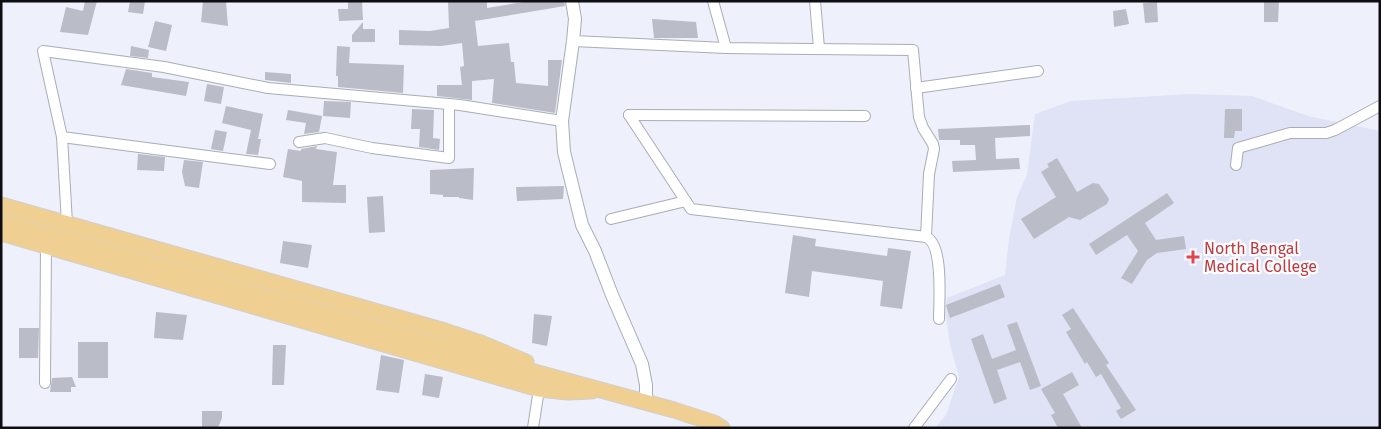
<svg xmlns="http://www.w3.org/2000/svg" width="1381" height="429" viewBox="0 0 1381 429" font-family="'Fira Sans',sans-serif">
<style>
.built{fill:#dfe3f5}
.building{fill:#babcc7}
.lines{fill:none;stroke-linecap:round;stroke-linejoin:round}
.minor-casing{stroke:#aaacb6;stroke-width:12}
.tertiary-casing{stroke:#aaacb6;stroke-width:14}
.primary-casing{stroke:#cfcfd0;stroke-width:17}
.minor{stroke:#fff;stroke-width:10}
.tertiary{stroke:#fff;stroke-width:12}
.primary{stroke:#f0d092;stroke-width:15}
.health-dot{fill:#e0444e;stroke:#fefefe;stroke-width:2}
.labels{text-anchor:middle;stroke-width:4.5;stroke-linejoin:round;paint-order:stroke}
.health-label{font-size:16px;fill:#be3a42;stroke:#fefefe;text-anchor:start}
</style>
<rect width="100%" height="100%" fill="#eef0fb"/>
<!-- built -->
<polygon class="built" points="1190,94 1252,96 1308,116 1380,131 1380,428 935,428 946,415 959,377 950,345 945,308 947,298 1005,275 1009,239 1017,197 1027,175 1035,114 1071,101"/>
<!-- building -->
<g class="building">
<polygon points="85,1 97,1 88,35 60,32 66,7 83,11"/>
<polygon points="130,1 145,1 143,14 128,12"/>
<polygon points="203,1 226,1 228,26 201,22"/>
<polygon points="348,1 362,1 363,20 339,21 338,9 348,9"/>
<polygon points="448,1 487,1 487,8 529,1 564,1 565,6 475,21 478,46 509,43 511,62 514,62 516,83 548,86 548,60 562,60 555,113 492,103 494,79 472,81 472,100 437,96 437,85 462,85 460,67 464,66 462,43 441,46 399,45 399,30 430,31 449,28"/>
<polygon points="1264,1 1279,1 1278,22 1264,22"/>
<polygon points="1157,2 1158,22 1145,23 1143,3"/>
<polygon points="1126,9 1129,24 1114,27 1113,11"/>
<polygon points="652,19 696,22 698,38 654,38"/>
<polygon points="155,21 172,25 166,51 148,47"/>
<polygon points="363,22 363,29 375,29 375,42 352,42 352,35"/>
<polygon points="131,46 149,50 148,58 130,56"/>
<polygon points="337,46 350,47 349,63 404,65 403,93 338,87 338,76 336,76"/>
<polygon points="126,69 152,73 152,77 189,82 186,96 121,85"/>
<polygon points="265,72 291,74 291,83 265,80"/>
<polygon points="207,84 224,87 221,104 204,101"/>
<polygon points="324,101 351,102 350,118 323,116"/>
<polygon points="226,106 263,114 258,139 261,139 258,155 246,154 251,130 222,123"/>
<polygon points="412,109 434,110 433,138 440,139 439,150 419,147 420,129 411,129"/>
<polygon points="1225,109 1242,109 1242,131 1235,131 1234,138 1224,138"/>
<polygon points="288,110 322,116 319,132 304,134 306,123 286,120"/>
<polygon points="1030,125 1030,136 995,138 996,159 1019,158 1020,169 953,172 952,161 976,160 975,145 960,145 960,140 939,140 938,129"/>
<polygon points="215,130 227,132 223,151 211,149"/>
<polygon points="317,146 316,149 337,152 333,185 346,185 346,203 302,202 302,181 283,177 288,149 301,151 301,149"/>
<polygon points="138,154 165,157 164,171 137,170"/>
<polygon points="1057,158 1077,192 1093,183 1099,184 1109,199 1107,204 1080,220 1069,217 1034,239 1021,219 1056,197 1041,172 1049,167 1047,164"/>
<polygon points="184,160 203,162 199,188 185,186 182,172"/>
<polygon points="474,168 473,200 459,198 459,197 443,197 443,195 430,194 430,170"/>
<polygon points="564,186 563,199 517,201 516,187"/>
<polygon points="1167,193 1174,203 1145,223 1156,240 1184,236 1186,249 1157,253 1147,260 1132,284 1121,278 1138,251 1127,235 1096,255 1089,244"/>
<polygon points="383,196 385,232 369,233 367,197"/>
<polygon points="793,235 816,239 815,246 887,256 888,248 911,251 902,309 880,306 883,281 812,271 809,297 785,293"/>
<polygon points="283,241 312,245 308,268 280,263"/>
<polygon points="1000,284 1005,297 950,318 946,305"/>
<polygon points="1073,308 1109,363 1106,365 1136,410 1121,419 1116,411 1121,408 1101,374 1096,377 1087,362 1085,364 1066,332 1071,329 1062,315"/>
<polygon points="156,312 187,315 183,340 154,338"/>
<polygon points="534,314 552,316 547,346 532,343"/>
<polygon points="1017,322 1041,386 1030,390 1020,362 997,370 1007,399 994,404 971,339 983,334 992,359 1016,350 1007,325"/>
<polygon points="19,328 39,328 38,358 19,358"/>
<rect x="78" y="342" width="30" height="36"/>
<polygon points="273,345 286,345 284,385 272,385"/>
<polygon points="381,355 404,360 399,393 376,390"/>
<polygon points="1072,372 1079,385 1063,394 1082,428 1058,428 1051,415 1055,413 1041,389"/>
<polygon points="425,374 443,377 439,398 422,395"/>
<polygon points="72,377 76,387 71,387 71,392 50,392 52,378"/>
<polygon points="202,411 222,411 222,418 218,428 202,428"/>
</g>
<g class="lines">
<!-- minor casing -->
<g class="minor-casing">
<g id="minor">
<polyline points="713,1 726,48"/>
<polyline points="815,1 819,48"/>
<path d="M 573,41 L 726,48 L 913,50 L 919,117 L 923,128 L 933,144 L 934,149 L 929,174 L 926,237 C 944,244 939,302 939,319"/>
<polyline points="916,88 1038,71"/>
<polyline points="629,115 691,209 926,237"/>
<polyline points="629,115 865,116"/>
<polyline points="62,137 270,164"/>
<polyline points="299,142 325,138 372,148 449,158 449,104"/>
<polyline points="1236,165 1238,148 1290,133 1326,133 1335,130 1380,106"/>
<polyline points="611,219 686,201"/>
<polyline points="67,223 62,137 43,51 164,67 268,88 460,105 562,121"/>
<polyline points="45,383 46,246"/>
<polyline points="533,428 539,389"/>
<polyline points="914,428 951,379"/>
</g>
</g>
<!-- tertiary casing -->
<g class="tertiary-casing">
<polyline id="tertiary" points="572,1 575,19 573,41 562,121 564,152 582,225 595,251 612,295 642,364 646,385 646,402"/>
</g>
<!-- primary casing -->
<g class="primary-casing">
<g id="primary">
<polyline points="1,205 445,331 481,343 526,362"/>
<polyline points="1,221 494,361 674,410 714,423 722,428"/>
<polyline points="1,233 539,389 568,392 592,391"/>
</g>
</g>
<!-- minor -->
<use href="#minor" class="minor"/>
<!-- tertiary -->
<use href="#tertiary" class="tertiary"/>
<!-- primary -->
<use href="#primary" class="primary"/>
</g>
<!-- markers -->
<path class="health-dot" d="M1190.5 249.5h5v5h5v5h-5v5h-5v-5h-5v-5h5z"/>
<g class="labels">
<!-- health labels -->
<g class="health-label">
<text x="1204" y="254">North Bengal<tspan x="1204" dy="18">Medical College</tspan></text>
</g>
</g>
<!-- border -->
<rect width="1381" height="429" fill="none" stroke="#0e0e12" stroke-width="5"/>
</svg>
